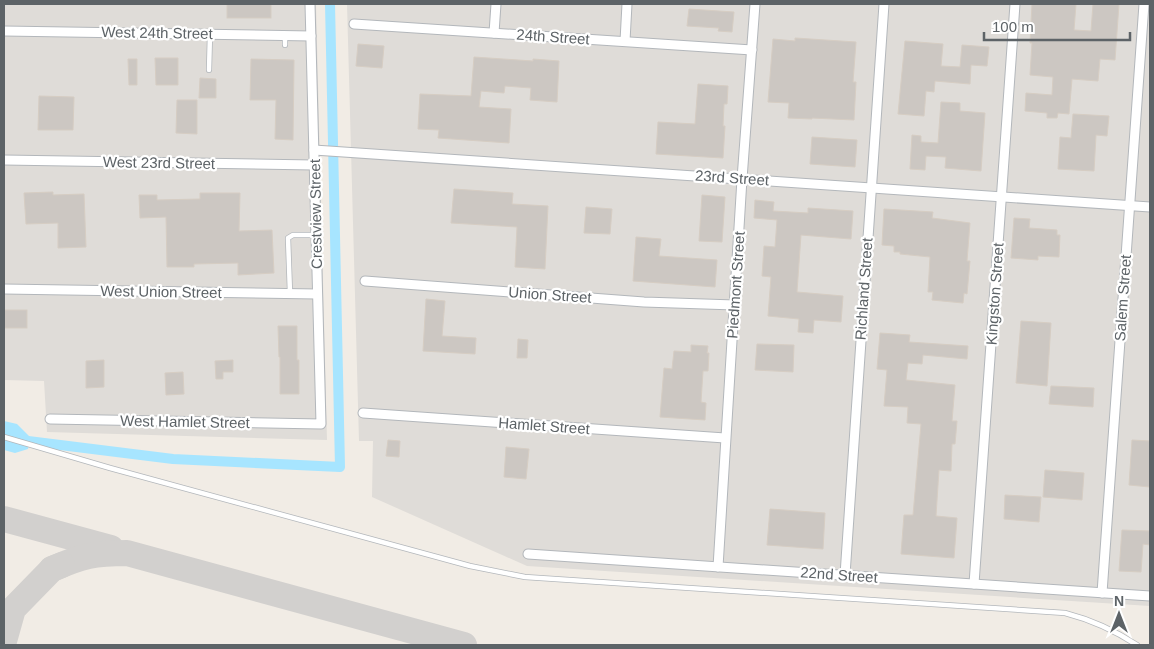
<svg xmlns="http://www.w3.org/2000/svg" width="1154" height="649" viewBox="0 0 1154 649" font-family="Arial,sans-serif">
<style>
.industrial{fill:#dfdcd8}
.water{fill:#a7e5ff}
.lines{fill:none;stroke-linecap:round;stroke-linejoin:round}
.canal{stroke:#a7e5ff;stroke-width:10}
.taxiway{stroke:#d2d0ce;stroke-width:26}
.building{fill:#ccc7c2;stroke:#d6cdc3}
.lane-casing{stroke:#b3b7bb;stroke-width:6}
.street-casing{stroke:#b3b7bb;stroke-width:11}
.lane{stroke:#fff;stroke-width:4.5}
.street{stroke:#fff;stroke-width:9}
.labels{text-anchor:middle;stroke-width:4.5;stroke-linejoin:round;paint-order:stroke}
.street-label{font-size:15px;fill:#5d6367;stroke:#fff}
</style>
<rect width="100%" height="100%" fill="#f1ece5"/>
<!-- industrial -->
<g class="industrial">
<polygon points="4,4 316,4 327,440 47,432 44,381 4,380"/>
<polygon points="347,4 1150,4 1150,606 527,566 372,497 373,441 359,441"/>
</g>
<!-- water -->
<polygon class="water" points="4,421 17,424 30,437 28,449 15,453 4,450"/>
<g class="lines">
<!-- canal -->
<polyline class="canal" points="20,440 173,459 340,467 330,4"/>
<!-- taxiway -->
<g class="taxiway">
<polyline points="4,519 111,548"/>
<path d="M 52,569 C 82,556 94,553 127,553 L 464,645"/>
<polyline points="4,641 13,609 52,569 62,565"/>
</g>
</g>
<!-- building -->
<g class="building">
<rect x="227" y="4" width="44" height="14"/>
<polygon points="1032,4 1076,4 1074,30 1091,31 1093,4 1119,4 1115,60 1100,59 1098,81 1072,79 1069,114 1058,113 1057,118 1047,118 1047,113 1025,111 1026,93 1052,95 1053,77 1030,75 1032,43 1030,43"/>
<polygon points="689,9 734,12 732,32 718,31 719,28 687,26"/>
<polygon points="795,38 856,42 853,82 856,82 854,120 812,118 812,119 788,118 789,103 768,102 773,39 795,41"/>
<polygon points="905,41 943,44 941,66 960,67 962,45 989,47 987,66 971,65 970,84 935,81 934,92 926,91 924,116 898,114"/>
<polygon points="358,44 384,46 382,68 356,66"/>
<polygon points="474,57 533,61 533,59 559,61 557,102 530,100 531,88 505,86 504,93 481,91 479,107 511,109 509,143 438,138 439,130 418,129 420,94 471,96"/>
<polygon points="155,58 178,58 178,85 156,85"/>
<polygon points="128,59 137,59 137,85 129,85"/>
<polygon points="251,59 294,60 293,140 275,139 276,100 250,100"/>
<polygon points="200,78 216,79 216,98 199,98"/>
<polygon points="698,84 728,86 727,104 724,104 723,126 725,126 723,158 656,154 658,122 695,124"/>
<polygon points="39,96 74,97 73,130 38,130"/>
<polygon points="177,100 197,100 197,134 176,133"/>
<polygon points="941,102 960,103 960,111 985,113 981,171 945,168 946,157 926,156 925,170 910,169 912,135 921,136 921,142 938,143"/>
<polygon points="1073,114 1109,116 1107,136 1096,135 1094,171 1058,169 1060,137 1071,138"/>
<polygon points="812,137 857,140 855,167 810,164"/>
<polygon points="454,189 513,193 512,204 548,206 545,269 515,267 517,227 451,223"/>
<polygon points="53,192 53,195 84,194 86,247 58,248 58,223 26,224 24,193"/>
<polygon points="200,193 240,193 239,231 272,230 274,273 238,275 238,263 194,264 194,267 167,267 166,217 140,218 139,195 157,195 157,200 200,199"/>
<polygon points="702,195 725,197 722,242 699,241"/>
<polygon points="755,200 774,202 773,211 808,213 808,208 853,211 851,239 801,235 797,292 843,296 841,322 814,320 813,333 798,332 799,319 768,316 771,277 762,276 764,246 775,247 777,220 754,218"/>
<polygon points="586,207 612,209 610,234 584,233"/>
<polygon points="884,209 933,212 932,218 970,223 967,261 970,261 967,294 964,293 963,303 932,300 933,292 928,292 930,257 900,254 900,252 894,252 894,246 882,245"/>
<polygon points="1014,218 1030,219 1029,228 1057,230 1057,235 1060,235 1059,257 1038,256 1038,260 1011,258"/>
<polygon points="636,237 661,239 659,256 717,260 715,287 633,281"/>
<polygon points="426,299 445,301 442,336 476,338 475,354 423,351"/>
<rect x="4" y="310" width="23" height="18"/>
<polygon points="1021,321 1051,323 1047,386 1016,383"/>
<polygon points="278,326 297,326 297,360 299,360 299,394 280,394 280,357 279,357"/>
<polygon points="880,333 910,335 909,342 968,346 967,359 923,355 922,364 908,363 906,380 955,385 952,421 957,421 955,444 952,444 951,471 939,470 936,516 957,518 954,558 901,554 904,515 913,515 921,424 907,423 908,407 884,406 887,370 877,369"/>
<polygon points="518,339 528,340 527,358 517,358"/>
<polygon points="757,344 794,345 793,372 755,370"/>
<polygon points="691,345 708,346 707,353 709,353 708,371 703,371 701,402 706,403 705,420 660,417 664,368 672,369 674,351 691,352"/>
<polygon points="104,360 104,387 86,388 86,361"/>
<polygon points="233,360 233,372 223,372 223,379 216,379 215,361"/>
<polygon points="183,372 184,394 166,395 165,373"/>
<polygon points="1051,386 1094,388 1093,407 1049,404"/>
<polygon points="388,440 400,441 399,457 386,456"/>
<polygon points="1132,440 1150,441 1150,487 1129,485"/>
<polygon points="506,447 529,449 526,479 504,477"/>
<polygon points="1045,470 1084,473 1082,500 1043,497"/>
<polygon points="1005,495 1041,497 1039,522 1004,519"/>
<polygon points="770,509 825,513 823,549 767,545"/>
<polygon points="1122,530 1150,531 1150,545 1143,544 1141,572 1119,571"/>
</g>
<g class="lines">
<!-- lane casing -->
<g class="lane-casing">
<g id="lane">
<polyline points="285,35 285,45"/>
<polyline points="209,70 210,34"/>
<polyline points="290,293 288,238 293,235 316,235"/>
<path d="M 4,437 L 110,468 L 470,566 L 525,577 L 1065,613 C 1092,620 1114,630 1137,645"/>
</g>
</g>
<!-- street casing -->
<g class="street-casing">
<g id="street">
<polyline points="354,24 752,50"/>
<polyline points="4,31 311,36"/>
<polyline points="494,33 496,4"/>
<polyline points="625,41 627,4"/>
<polyline points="314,150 1150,207"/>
<polyline points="4,160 314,165"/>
<polyline points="365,281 644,302 735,305"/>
<polyline points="4,289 317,294"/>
<polyline points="363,413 725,438"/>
<polyline points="50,419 321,424 310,4"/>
<polyline points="528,554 1150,596"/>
<polyline points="718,567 742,179 755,4"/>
<polyline points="845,575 884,4"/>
<polyline points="974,584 1015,4"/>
<polyline points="1102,593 1144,4"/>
</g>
</g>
<!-- lane -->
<use href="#lane" class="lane"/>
<!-- street -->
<use href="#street" class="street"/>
</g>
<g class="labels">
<!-- street labels -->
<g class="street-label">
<text transform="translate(157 33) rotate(1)" y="5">West 24th Street</text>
<text transform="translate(553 37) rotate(4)" y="5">24th Street</text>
<text transform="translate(159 163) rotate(1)" y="5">West 23rd Street</text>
<text transform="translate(732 178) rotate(4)" y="5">23rd Street</text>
<text transform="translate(316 214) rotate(-91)" y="5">Crestview Street</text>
<text transform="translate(736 285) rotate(-86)" y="5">Piedmont Street</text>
<text transform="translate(864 289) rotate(-86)" y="5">Richland Street</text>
<text transform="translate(161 292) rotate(1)" y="5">West Union Street</text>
<text transform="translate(995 294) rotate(-86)" y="5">Kingston Street</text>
<text transform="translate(550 295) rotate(4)" y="5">Union Street</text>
<text transform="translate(1123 298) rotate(-86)" y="5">Salem Street</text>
<text transform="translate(185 422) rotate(1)" y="5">West Hamlet Street</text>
<text transform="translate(544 426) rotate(4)" y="5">Hamlet Street</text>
<text transform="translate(839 575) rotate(4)" y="5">22nd Street</text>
</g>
</g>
<!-- border -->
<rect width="1154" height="649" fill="none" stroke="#5d6367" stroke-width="10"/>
<!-- north arrow -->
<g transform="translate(1119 614)" stroke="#ffffff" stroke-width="4" paint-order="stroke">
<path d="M0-4L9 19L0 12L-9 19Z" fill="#5d6367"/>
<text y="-8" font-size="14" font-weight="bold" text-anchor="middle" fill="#5d6367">N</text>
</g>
<!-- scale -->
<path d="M984 32v8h146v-8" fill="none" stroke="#5d6367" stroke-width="2.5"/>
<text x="992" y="32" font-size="15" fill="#5d6367" stroke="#ffffff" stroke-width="4" paint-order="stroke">100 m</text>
</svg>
